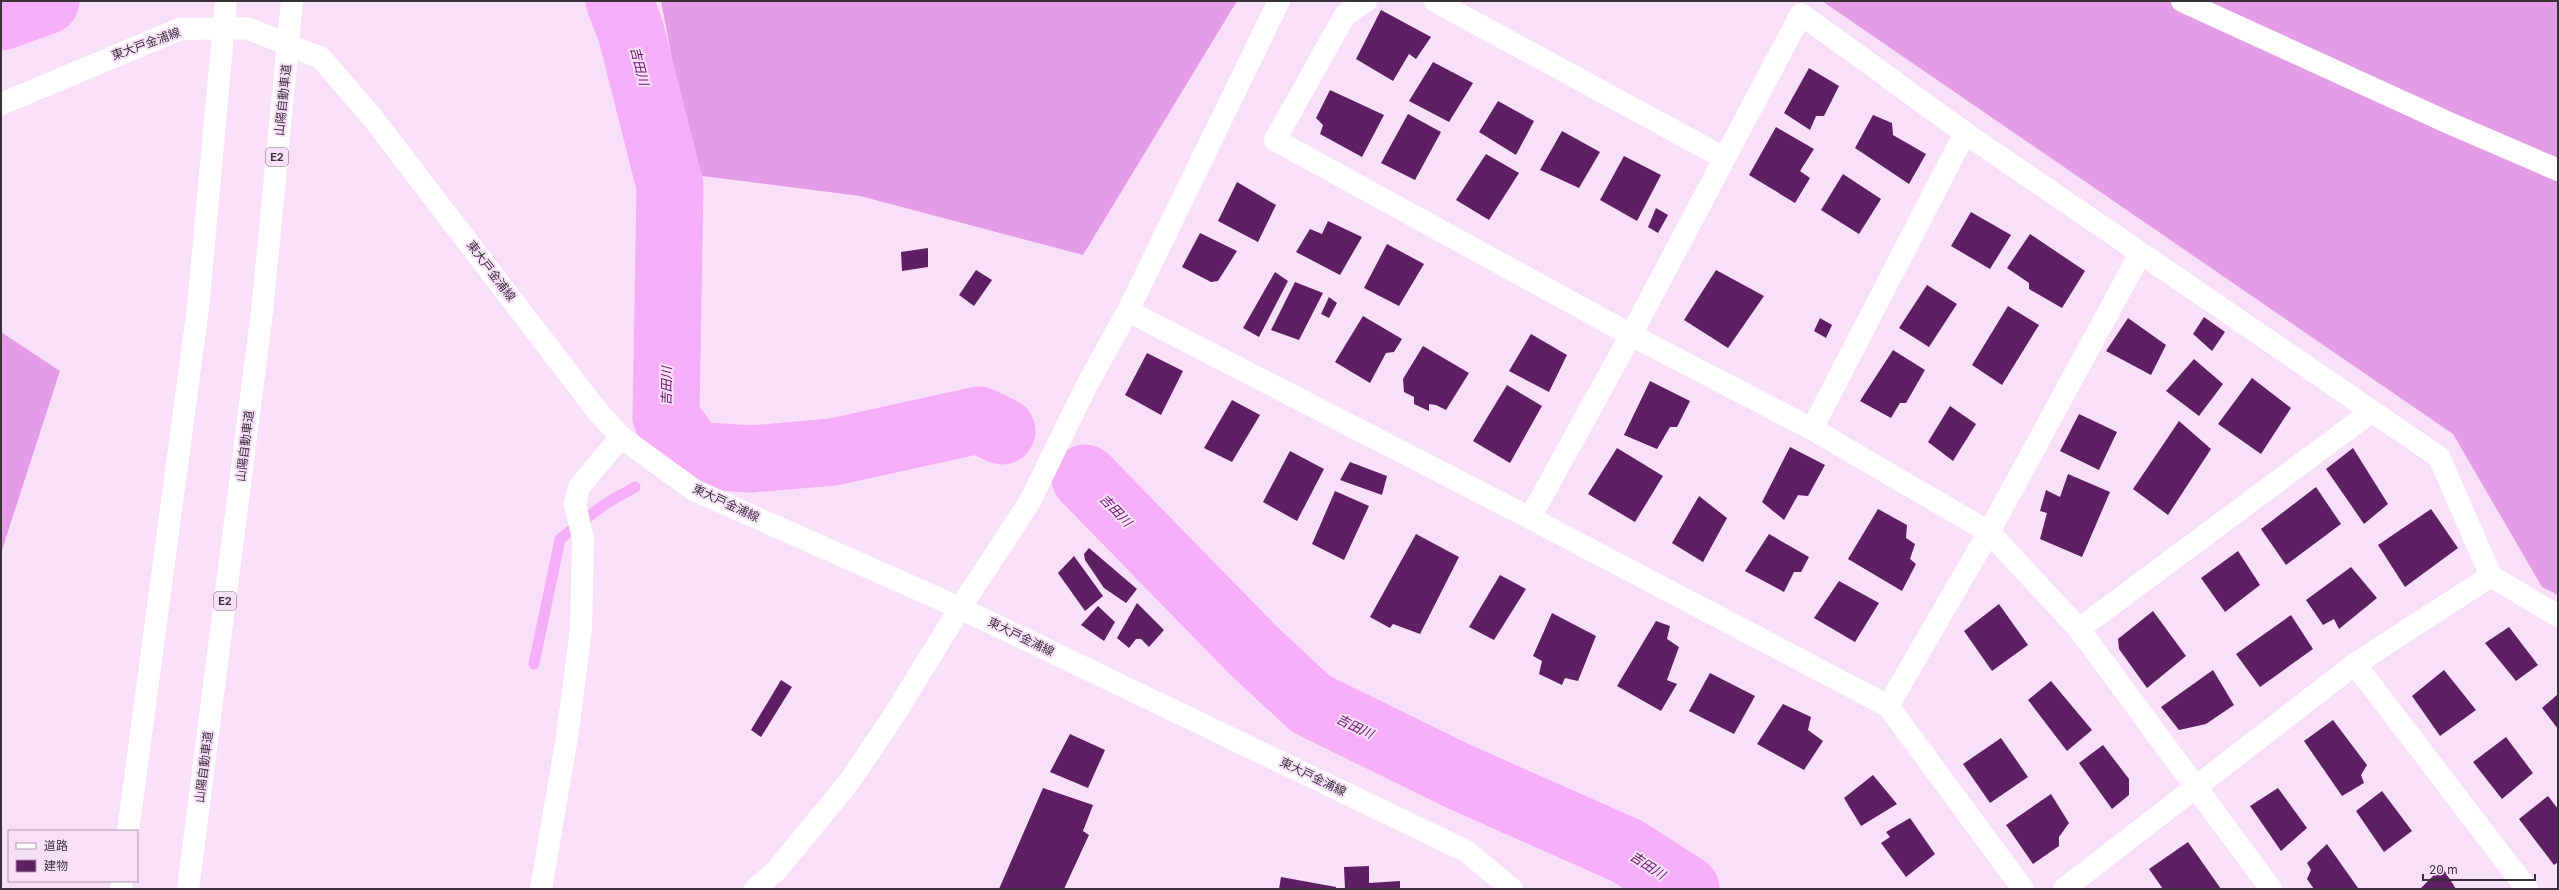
<svg xmlns="http://www.w3.org/2000/svg" width="2559" height="890" viewBox="0 0 2559 890" font-family="Inter,'Noto Sans JP',sans-serif">
<style>
.forest{fill:#e49ce6}
.lines{fill:none;stroke-linecap:round;stroke-linejoin:round}
.stream{stroke:#f7aef9;stroke-width:11}
.river{stroke:#f7aef9;stroke-width:67}
.building{fill:#5f1f63}
.minor{stroke:#fff;stroke-width:22}
.major{stroke:#fff;stroke-width:22}
.highway{stroke:#fff;stroke-width:22}
.labels{text-anchor:middle;stroke-width:4;stroke-linejoin:round;paint-order:stroke}
.shield{fill:#f9e0fa;stroke:#736574;stroke-width:1}
.shield-label{font-size:11px;font-weight:bold;fill:#3a303a}
.street-label{font-size:12px;fill:#3a303a;stroke:#f9e0fa}
.water-label{font-size:13px;font-style:italic;fill:#69136e;stroke:#f9e0fa}
</style>
<rect width="100%" height="100%" fill="#f9e0fa"/>
<!-- forest -->
<g class="forest">
<polygon points="661,1 1237,1 1083,255 860,196 694,175"/>
<polygon points="1822,1 2558,1 2558,595 2542,587 2453,434"/>
<polygon points="1,332 60,371 1,553"/>
</g>
<g class="lines">
<!-- stream -->
<g class="stream">
<polyline points="686,459 693,455"/>
<polyline points="534,664 560,539 605,504 635,487"/>
</g>
<!-- river -->
<g class="river">
<polyline points="619,1 631,32 670,186 666,417 693,455 751,459 833,452 979,420 1002,431"/>
<polyline points="1,17 46,1"/>
<polyline points="1085,478 1254,651 1311,704 1460,777 1627,851 1686,889"/>
</g>
</g>
<!-- building -->
<g class="building">
<polygon points="1381,10 1431,37 1416,59 1409,54 1393,81 1356,59"/>
<polygon points="1433,62 1473,83 1449,122 1409,101"/>
<polygon points="1809,68 1839,86 1824,116 1816,116 1810,130 1784,113"/>
<polygon points="1330,90 1384,115 1362,157 1320,134 1323,125 1316,118"/>
<polygon points="1498,101 1534,121 1516,155 1479,132"/>
<polygon points="1408,114 1441,132 1415,180 1381,163"/>
<polygon points="1873,115 1892,123 1893,135 1926,154 1909,184 1855,148"/>
<polygon points="1776,127 1814,149 1800,171 1810,178 1795,203 1749,175"/>
<polygon points="1562,131 1600,152 1579,188 1540,170"/>
<polygon points="1486,154 1519,173 1489,220 1456,200"/>
<polygon points="1624,156 1661,175 1637,221 1600,200"/>
<polygon points="1843,174 1881,199 1859,234 1821,210"/>
<polygon points="1237,182 1276,205 1258,242 1218,221"/>
<polygon points="1656,208 1668,215 1658,233 1648,227"/>
<polygon points="1971,212 2011,235 1990,269 1951,246"/>
<polygon points="1328,221 1362,237 1340,275 1296,252 1310,229 1322,234"/>
<polygon points="1200,233 1237,251 1218,281 1211,282 1182,267"/>
<polygon points="2030,234 2085,271 2062,308 2029,289 2029,283 2007,268"/>
<polygon points="1387,244 1424,264 1399,306 1364,288"/>
<polygon points="928,248 928,267 902,271 901,252"/>
<polygon points="976,270 992,280 974,306 959,295"/>
<polygon points="1716,270 1764,296 1728,348 1684,320"/>
<polygon points="1275,272 1288,281 1259,337 1243,328"/>
<polygon points="1295,282 1323,293 1299,340 1271,330"/>
<polygon points="1927,285 1957,304 1929,347 1899,328"/>
<polygon points="1329,297 1337,303 1329,318 1321,314"/>
<polygon points="2008,306 2039,325 2002,385 1972,365"/>
<polygon points="1363,316 1402,339 1394,352 1386,353 1370,383 1335,362"/>
<polygon points="2204,317 2225,332 2212,351 2193,334"/>
<polygon points="1820,318 1832,325 1826,338 1814,331"/>
<polygon points="2128,318 2166,345 2151,375 2106,351"/>
<polygon points="1531,334 1567,355 1549,392 1509,371"/>
<polygon points="1423,346 1469,373 1446,410 1436,405 1429,404 1429,411 1414,404 1414,397 1404,392 1403,379"/>
<polygon points="1893,350 1925,370 1906,403 1900,403 1891,418 1860,401"/>
<polygon points="1147,353 1183,371 1161,415 1125,395"/>
<polygon points="2194,359 2223,384 2199,416 2166,391"/>
<polygon points="2252,378 2291,408 2261,454 2218,424"/>
<polygon points="1650,381 1690,401 1677,427 1670,427 1657,449 1624,435"/>
<polygon points="1507,385 1542,406 1510,463 1473,441"/>
<polygon points="1232,400 1260,415 1232,462 1204,448"/>
<polygon points="1950,406 1976,424 1953,461 1928,442"/>
<polygon points="2079,414 2117,432 2099,470 2060,451"/>
<polygon points="2179,421 2211,449 2168,515 2133,489"/>
<polygon points="1790,447 1825,465 1808,496 1798,495 1784,520 1762,502"/>
<polygon points="1617,448 1663,476 1635,522 1588,494"/>
<polygon points="2353,448 2388,504 2364,524 2326,469"/>
<polygon points="1290,451 1324,469 1297,521 1263,502"/>
<polygon points="1350,462 1387,476 1382,495 1340,480"/>
<polygon points="2068,474 2110,492 2082,557 2040,539 2047,513 2040,511 2046,490 2060,497"/>
<polygon points="2316,487 2341,524 2286,565 2261,529"/>
<polygon points="1335,491 1369,506 1344,560 1312,544"/>
<polygon points="1699,496 1727,518 1703,562 1672,543"/>
<polygon points="1878,509 1907,525 1906,538 1915,544 1910,559 1916,564 1902,591 1848,559"/>
<polygon points="2431,509 2458,548 2405,587 2378,545"/>
<polygon points="1416,534 1459,557 1420,634 1393,624 1390,628 1370,617"/>
<polygon points="1769,534 1809,557 1801,572 1794,572 1784,592 1745,571"/>
<polygon points="1089,548 1137,589 1126,603 1104,588 1085,560 1084,554"/>
<polygon points="2238,551 2260,585 2225,612 2201,578"/>
<polygon points="1074,556 1103,596 1085,611 1058,573"/>
<polygon points="2351,567 2377,598 2339,629 2334,619 2323,625 2306,600"/>
<polygon points="1500,575 1526,589 1494,640 1469,627"/>
<polygon points="1839,581 1879,603 1855,642 1814,618"/>
<polygon points="1137,603 1164,630 1149,647 1141,639 1136,639 1129,648 1117,638"/>
<polygon points="1999,604 2028,645 1992,671 1964,631"/>
<polygon points="1098,606 1115,622 1104,641 1081,625"/>
<polygon points="2153,611 2186,656 2147,688 2119,649 2118,639"/>
<polygon points="1552,613 1596,636 1578,681 1565,678 1562,685 1539,674 1542,661 1533,656"/>
<polygon points="2291,615 2313,649 2260,687 2236,654"/>
<polygon points="1656,621 1670,626 1667,639 1679,647 1667,680 1677,684 1661,711 1617,686"/>
<polygon points="2509,627 2538,665 2516,681 2485,643"/>
<polygon points="2213,670 2234,705 2206,724 2179,730 2161,707"/>
<polygon points="2444,670 2476,710 2440,736 2412,696"/>
<polygon points="1710,673 1755,696 1734,734 1689,711"/>
<polygon points="781,680 792,687 761,737 751,730"/>
<polygon points="2051,681 2092,730 2067,751 2028,700"/>
<polygon points="2558,694 2558,729 2542,708"/>
<polygon points="1783,704 1811,717 1808,730 1823,741 1804,770 1757,744"/>
<polygon points="2333,720 2367,765 2361,775 2364,783 2342,796 2304,741"/>
<polygon points="1070,734 1105,750 1088,788 1050,772"/>
<polygon points="2506,737 2533,773 2502,799 2473,762"/>
<polygon points="2001,738 2028,777 1990,803 1963,764"/>
<polygon points="2103,745 2129,779 2129,795 2112,809 2079,763"/>
<polygon points="1873,775 1897,804 1861,826 1844,798"/>
<polygon points="1043,788 1093,805 1083,831 1089,835 1064,889 999,889"/>
<polygon points="2278,788 2307,828 2281,851 2250,806"/>
<polygon points="2382,791 2412,831 2384,852 2356,811"/>
<polygon points="2051,794 2069,823 2059,837 2059,846 2033,864 2006,825"/>
<polygon points="2548,796 2558,809 2558,862 2554,865 2519,819"/>
<polygon points="1910,818 1935,854 1906,877 1881,843 1890,837 1886,832"/>
<polygon points="2188,842 2221,889 2163,889 2149,869"/>
<polygon points="2327,844 2358,888 2357,889 2314,889 2307,879 2311,870 2307,863"/>
<polygon points="1369,866 1369,883 1400,881 1400,889 1345,889 1344,867"/>
<polygon points="2442,867 2456,889 2420,889"/>
<polygon points="1281,877 1336,887 1336,889 1279,889"/>
</g>
<g class="lines">
<!-- minor -->
<g class="minor">
<polyline points="1366,1 1345,15 1275,140 1631,335 1812,429 1989,532 2079,629 2271,889"/>
<polyline points="1435,1 1724,158"/>
<polyline points="2182,1 2449,123 2558,170"/>
<polyline points="1128,311 1530,518 1888,706 2023,889"/>
<polyline points="1812,429 1965,133"/>
<polyline points="1530,518 1631,335 1801,14 1965,133 2439,457 2491,576 2558,616"/>
<polyline points="2079,629 2371,412"/>
<polyline points="2355,664 2527,889"/>
<polyline points="1888,706 1989,532 2140,254"/>
<polyline points="541,889 567,737 581,629 583,539 575,504 579,487 621,437"/>
<polyline points="755,889 776,871 849,782 893,717 960,608 1029,503 1088,383 1128,311 1279,1"/>
<polyline points="2064,889 2355,664 2491,576"/>
</g>
<!-- major -->
<polyline class="major" points="1,104 180,29 247,28 321,58 372,117 598,412 621,437 694,490 960,608 1466,851 1512,889"/>
<!-- highway -->
<g class="highway">
<polyline points="128,831 198,308 226,1"/>
<polyline points="121,889 122,881"/>
<polyline points="188,889 262,312 292,1"/>
</g>
</g>
<g class="labels">
<!-- shield labels -->
<g class="shield">
<rect x="266" y="148" width="22" height="18" rx="3"/>
<rect x="214" y="592" width="22" height="18" rx="3"/>
</g>
<g class="shield-label">
<text x="277" y="161">E2</text>
<text x="225" y="605">E2</text>
</g>
<!-- street labels -->
<g class="street-label">
<text transform="translate(146 44) rotate(-20)" y="4">東大戸金浦線</text>
<text transform="translate(283 100) rotate(-84)" y="4">山陽自動車道</text>
<text transform="translate(491 271) rotate(53)" y="4">東大戸金浦線</text>
<text transform="translate(245 446) rotate(-83)" y="4">山陽自動車道</text>
<text transform="translate(726 503) rotate(25)" y="4">東大戸金浦線</text>
<text transform="translate(1021 637) rotate(26)" y="4">東大戸金浦線</text>
<text transform="translate(204 767) rotate(-83)" y="4">山陽自動車道</text>
<text transform="translate(1313 777) rotate(26)" y="4">東大戸金浦線</text>
</g>
<!-- water labels -->
<g class="water-label">
<text transform="translate(640 66) rotate(76)" y="5">吉田川</text>
<text transform="translate(666 386) rotate(-89)" y="5">吉田川</text>
<text transform="translate(1116 510) rotate(46)" y="5">吉田川</text>
<text transform="translate(1355 726) rotate(26)" y="5">吉田川</text>
<text transform="translate(1648 865) rotate(33)" y="5">吉田川</text>
</g>
</g>
<!-- border -->
<rect width="2559" height="890" fill="none" stroke="#3a303a" stroke-width="4"/>
<!-- legend -->
<rect x="8" y="830" width="130" height="52" fill="#f9e0fa" stroke="#ad9aad"/>
<rect x="16" y="843" width="20" height="6" fill="#ffffff" stroke="#ad9aad"/>
<text x="44" y="850" font-size="12" fill="#3a303a">道路</text>
<rect x="16" y="860" width="20" height="12" fill="#5f1f63" stroke="#ad9aad"/>
<text x="44" y="870" font-size="12" fill="#3a303a">建物</text>
<!-- scale -->
<path d="M2423 874v6h112v-6" fill="none" stroke="#3a303a" stroke-width="2"/>
<text x="2429" y="874" font-size="12" fill="#3a303a" stroke="#f9e0fa" stroke-width="3" paint-order="stroke">20 m</text>
</svg>
